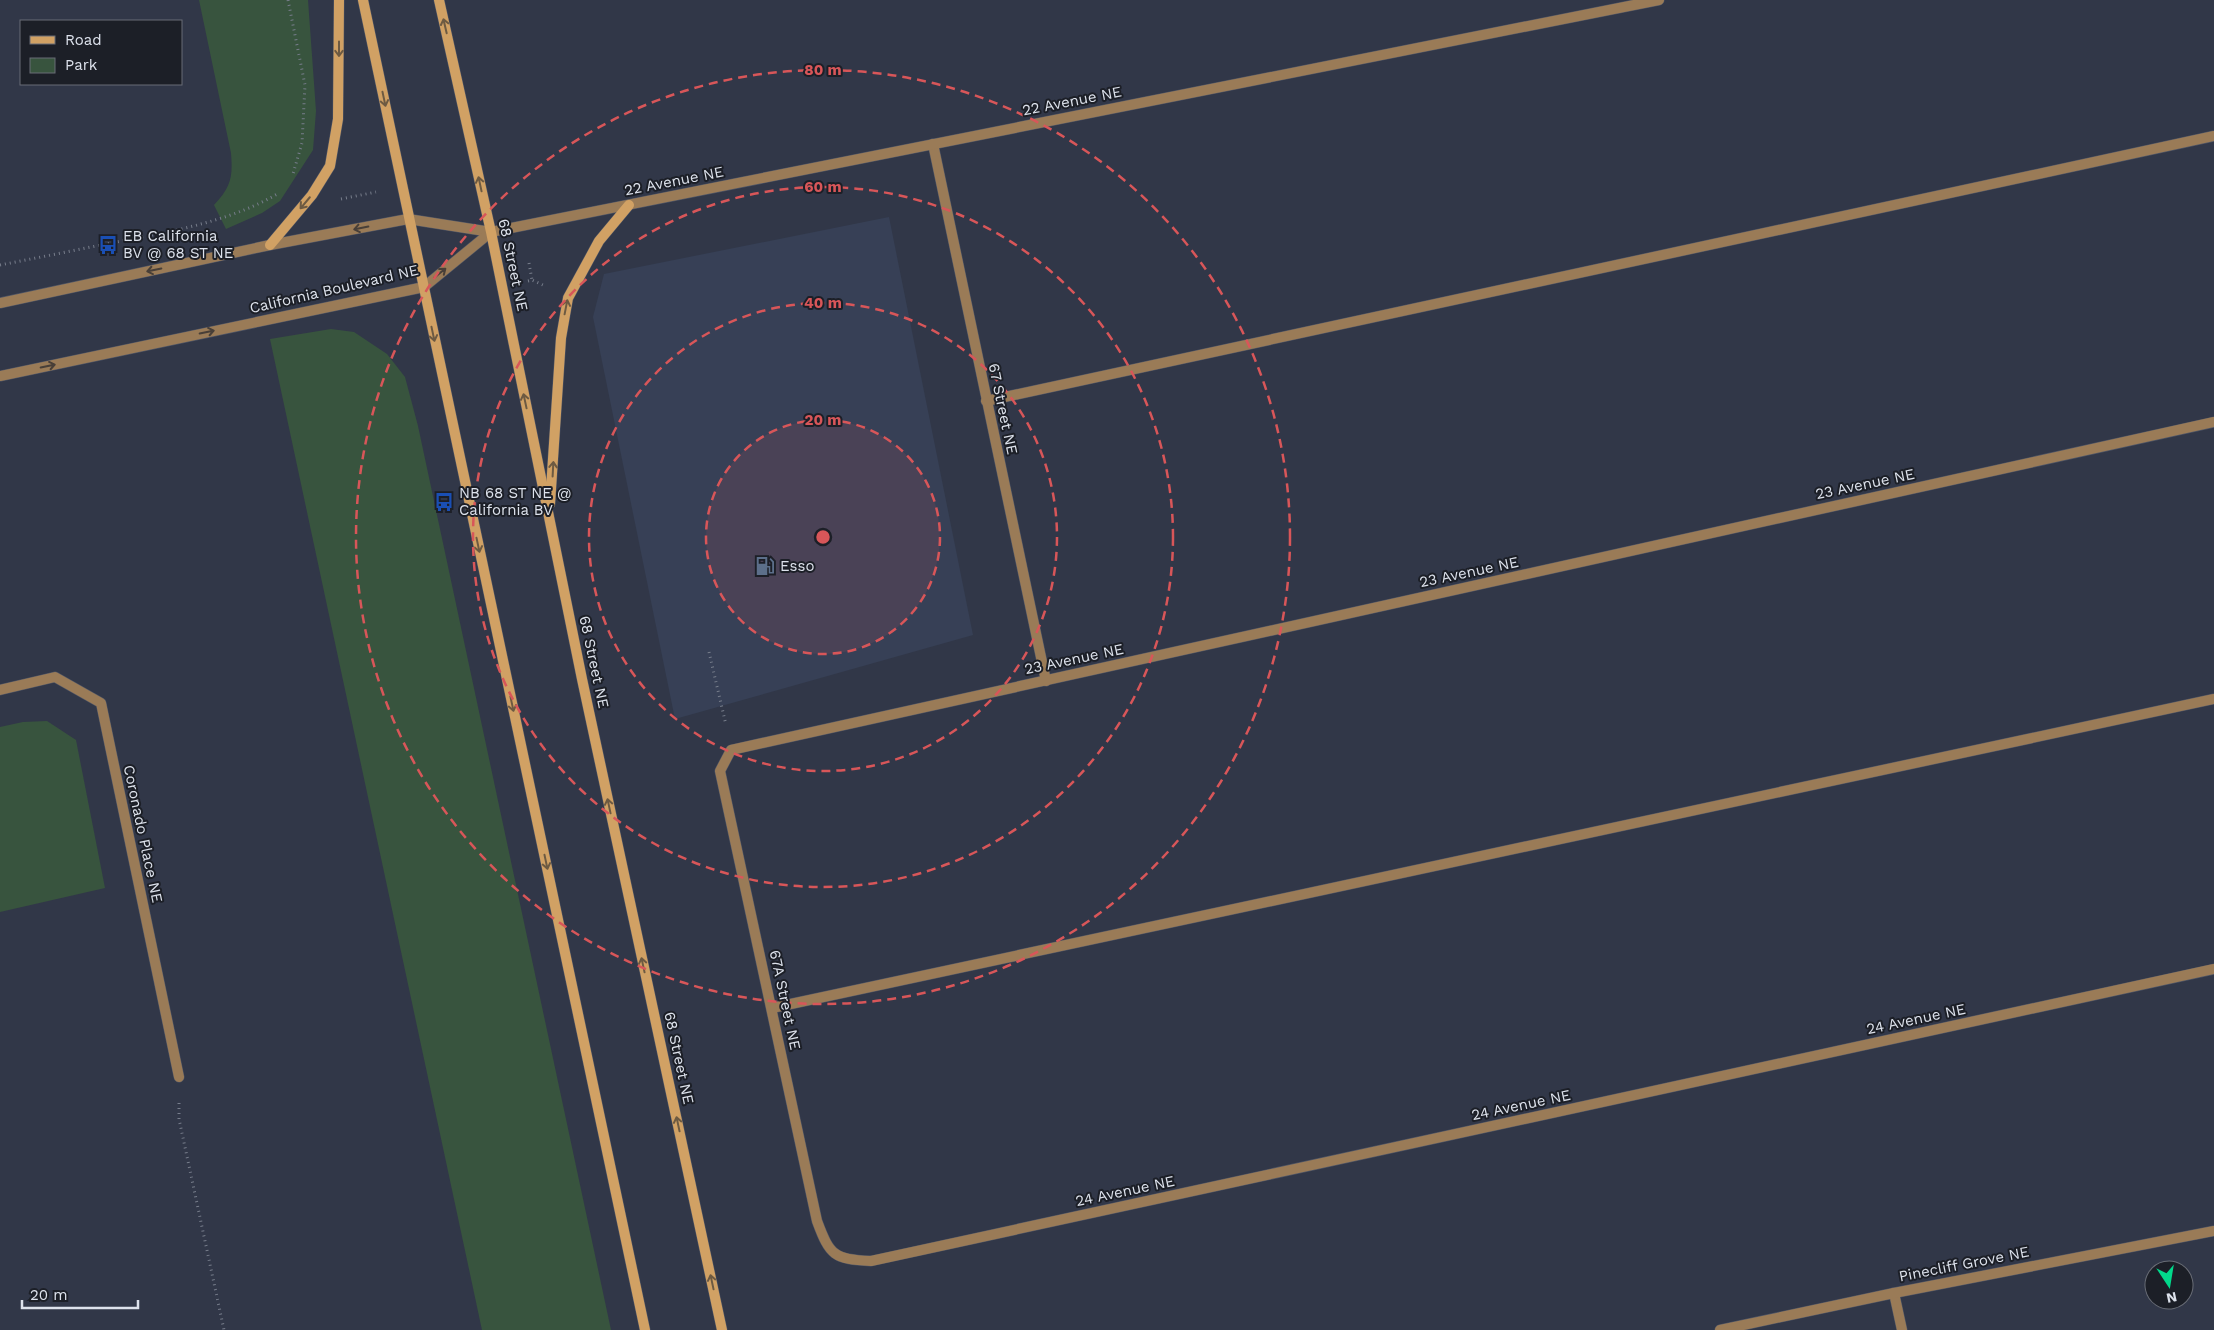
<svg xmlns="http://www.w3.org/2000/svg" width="2214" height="1330" viewBox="0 0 2214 1330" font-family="'Work Sans',sans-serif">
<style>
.built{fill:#374056}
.green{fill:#38543e}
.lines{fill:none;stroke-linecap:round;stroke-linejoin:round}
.service-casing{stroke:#505666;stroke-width:11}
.minor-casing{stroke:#505666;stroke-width:11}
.tertiary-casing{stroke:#505666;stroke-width:11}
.secondary-casing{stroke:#505666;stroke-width:11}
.path{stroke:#777d8b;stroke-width:3;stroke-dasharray:1 4;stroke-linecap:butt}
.service{stroke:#9a7b57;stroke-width:10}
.minor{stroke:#9a7b57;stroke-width:10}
.tertiary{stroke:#9a7b57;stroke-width:10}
.secondary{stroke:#d1a164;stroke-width:10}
.oneway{stroke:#6d5a42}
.oneway2{stroke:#483f38}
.ring{fill:none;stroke:#d85659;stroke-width:2.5;stroke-dasharray:9 6}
.labels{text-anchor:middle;stroke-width:4;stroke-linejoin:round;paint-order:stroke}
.street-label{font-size:15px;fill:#dde2ec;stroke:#1c1f27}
.poi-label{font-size:15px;fill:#dde2ec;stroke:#1c1f27;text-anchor:start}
.centre{fill:#d85659;stroke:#1c1f27;stroke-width:2.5}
.ring-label{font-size:15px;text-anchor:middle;font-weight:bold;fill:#d85659;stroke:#1c1f27;stroke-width:4;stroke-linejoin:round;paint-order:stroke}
</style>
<rect width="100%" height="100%" fill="#313748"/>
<!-- built -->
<polygon class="built" points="889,217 973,635 675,719 593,317 604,274"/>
<!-- green -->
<g class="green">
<path d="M 199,0 L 308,0 L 316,111 L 313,150 L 280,201 L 262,213 L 226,229 L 214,205 C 231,187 233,177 231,153 Z"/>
<polygon points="331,329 354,332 387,354 405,377 418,426 611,1330 482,1330 270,339"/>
<polygon points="47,721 76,740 105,888 0,912 0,727 23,722"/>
</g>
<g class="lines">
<!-- service casing -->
<g class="service-casing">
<g id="service">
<polyline points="986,401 2214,136"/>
<polyline points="772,1008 2214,699"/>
<polyline points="1894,1293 1902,1330"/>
<polyline points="1720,1330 1894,1293 2214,1231"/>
</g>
</g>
<!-- minor casing -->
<g class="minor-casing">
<g id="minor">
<polyline points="933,144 1046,681"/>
<polyline points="491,232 1659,0"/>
<path d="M 2214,422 L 731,750 L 720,771 L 817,1221 C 830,1256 834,1259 871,1261 L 2214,969"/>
<polyline points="0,690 55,677 101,703 179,1077"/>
</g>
</g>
<!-- tertiary casing -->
<g class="tertiary-casing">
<g id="tertiary">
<polyline points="0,303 270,245 408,219 491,232"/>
<polyline points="0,376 424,287 491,232"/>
</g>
</g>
<!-- secondary casing -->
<g class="secondary-casing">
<g id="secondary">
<polyline points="363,0 645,1330"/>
<polyline points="439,0 491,232 582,679 722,1330"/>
<polyline points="270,245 312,195 330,166 338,119 339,0"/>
<polyline points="550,504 561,338 568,298 599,241 629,205"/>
</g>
</g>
<!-- path -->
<g class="path">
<polyline points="288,0 305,85 302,143 293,174"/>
<polyline points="341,199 376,192"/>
<polyline points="529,263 532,280"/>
<path d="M 0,265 C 42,257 85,248 127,240 C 179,230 233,220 279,193"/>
<polyline points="528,281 532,280 545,286"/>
<polyline points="709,652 726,725"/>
<polyline points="179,1103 179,1119 224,1330"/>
</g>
<!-- service -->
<use href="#service" class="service"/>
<!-- minor -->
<use href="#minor" class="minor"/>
<!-- tertiary -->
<use href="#tertiary" class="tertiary"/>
<!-- secondary -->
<use href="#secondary" class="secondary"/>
</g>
<!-- one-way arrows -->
<defs><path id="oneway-shaft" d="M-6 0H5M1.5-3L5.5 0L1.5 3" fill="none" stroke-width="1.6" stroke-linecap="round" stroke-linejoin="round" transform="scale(1.25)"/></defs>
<g class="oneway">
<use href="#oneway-shaft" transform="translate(445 26) rotate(-103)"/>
<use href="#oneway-shaft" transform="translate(339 49) rotate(90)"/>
<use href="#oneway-shaft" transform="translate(384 99) rotate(78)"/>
<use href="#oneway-shaft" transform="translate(480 184) rotate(-102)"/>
<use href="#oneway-shaft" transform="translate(305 203) rotate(130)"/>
<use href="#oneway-shaft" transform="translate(566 307) rotate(-79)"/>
<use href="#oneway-shaft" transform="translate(433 334) rotate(78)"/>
<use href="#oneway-shaft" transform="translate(525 401) rotate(-102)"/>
<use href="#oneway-shaft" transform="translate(553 469) rotate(-87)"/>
<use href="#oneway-shaft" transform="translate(478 545) rotate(78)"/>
<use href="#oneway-shaft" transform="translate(512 704) rotate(78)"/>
<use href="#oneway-shaft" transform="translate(609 806) rotate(-102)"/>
<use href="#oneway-shaft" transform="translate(546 862) rotate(78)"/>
<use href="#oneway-shaft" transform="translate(643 965) rotate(-102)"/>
<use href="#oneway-shaft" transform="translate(678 1124) rotate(-102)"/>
<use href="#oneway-shaft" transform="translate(712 1282) rotate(-102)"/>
</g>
<g class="oneway2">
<use href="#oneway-shaft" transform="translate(361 228) rotate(169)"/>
<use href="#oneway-shaft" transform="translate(154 270) rotate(168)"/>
<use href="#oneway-shaft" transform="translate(440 273) rotate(-39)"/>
<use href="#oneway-shaft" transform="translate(207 332) rotate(-12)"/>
<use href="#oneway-shaft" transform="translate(48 366) rotate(-12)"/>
</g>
<!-- distance rings -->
<circle cx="823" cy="537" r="117" fill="#d85659" fill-opacity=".12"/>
<g class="ring">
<circle cx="823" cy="537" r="117"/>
<circle cx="823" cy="537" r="234"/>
<circle cx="823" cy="537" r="350"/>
<circle cx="823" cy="537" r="467"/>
</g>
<!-- icons -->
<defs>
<g id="bus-bare" transform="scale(1.5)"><path d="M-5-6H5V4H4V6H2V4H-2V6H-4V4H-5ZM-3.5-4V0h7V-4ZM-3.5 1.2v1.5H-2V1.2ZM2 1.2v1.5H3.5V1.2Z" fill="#1a4fb4" stroke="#1c1f27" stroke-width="2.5" paint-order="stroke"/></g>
<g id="fuel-bare" transform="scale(1.5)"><path d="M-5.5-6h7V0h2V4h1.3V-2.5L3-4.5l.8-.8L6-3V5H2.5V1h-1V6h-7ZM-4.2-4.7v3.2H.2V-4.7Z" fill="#5c6f8a" stroke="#1c1f27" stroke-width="2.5" paint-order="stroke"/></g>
</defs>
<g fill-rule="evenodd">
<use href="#bus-bare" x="108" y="245"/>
<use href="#bus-bare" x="444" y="502"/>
<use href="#fuel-bare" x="765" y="566"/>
</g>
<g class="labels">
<!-- street labels -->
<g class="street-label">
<text transform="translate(1072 101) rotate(-11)" y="5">22 Avenue NE</text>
<text transform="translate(674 181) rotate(-11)" y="5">22 Avenue NE</text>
<text transform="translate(513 265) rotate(78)" y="5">68 Street NE</text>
<text transform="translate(334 289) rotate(-13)" y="5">California Boulevard NE</text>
<text transform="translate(1003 409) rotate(78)" y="5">67 Street NE</text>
<text transform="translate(1865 484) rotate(-12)" y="5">23 Avenue NE</text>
<text transform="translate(1469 572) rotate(-12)" y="5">23 Avenue NE</text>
<text transform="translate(1074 659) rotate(-12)" y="5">23 Avenue NE</text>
<text transform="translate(594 662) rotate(78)" y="5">68 Street NE</text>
<text transform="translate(143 834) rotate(78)" y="5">Coronado Place NE</text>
<text transform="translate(785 1000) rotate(78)" y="5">67A Street NE</text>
<text transform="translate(1916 1019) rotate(-12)" y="5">24 Avenue NE</text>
<text transform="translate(679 1058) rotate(78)" y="5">68 Street NE</text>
<text transform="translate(1521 1105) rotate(-12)" y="5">24 Avenue NE</text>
<text transform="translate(1125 1191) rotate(-12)" y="5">24 Avenue NE</text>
<text transform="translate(1964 1264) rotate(-11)" y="5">Pinecliff Grove NE</text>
</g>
<!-- poi labels -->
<g class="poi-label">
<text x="123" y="241">EB California<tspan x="123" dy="17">BV @ 68 ST NE</tspan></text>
<text x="459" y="498">NB 68 ST NE @<tspan x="459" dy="17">California BV</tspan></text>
<text x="780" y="571">Esso</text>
</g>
</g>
<circle cx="823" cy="537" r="8" class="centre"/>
<g class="ring-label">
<text x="823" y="75">80 m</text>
<text x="823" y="192">60 m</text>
<text x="823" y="308">40 m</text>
<text x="823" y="425">20 m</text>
</g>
<!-- legend -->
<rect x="20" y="20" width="162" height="65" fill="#1c1f27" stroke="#696d76"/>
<rect x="30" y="36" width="25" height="8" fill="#d1a164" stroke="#696d76"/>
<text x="65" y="45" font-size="15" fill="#dde2ec">Road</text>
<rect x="30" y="58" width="25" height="15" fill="#38543e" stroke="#696d76"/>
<text x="65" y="70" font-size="15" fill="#dde2ec">Park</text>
<!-- north arrow -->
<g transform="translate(2169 1285) rotate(168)"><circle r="24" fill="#1c1f27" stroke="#696d76"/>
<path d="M0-4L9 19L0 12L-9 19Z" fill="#02d98b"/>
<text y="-8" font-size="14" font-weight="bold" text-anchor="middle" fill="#dde2ec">N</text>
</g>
<!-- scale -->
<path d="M22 1300v8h116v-8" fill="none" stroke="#dde2ec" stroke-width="2.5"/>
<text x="30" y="1300" font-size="15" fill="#dde2ec" stroke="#1c1f27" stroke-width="4" paint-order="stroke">20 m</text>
</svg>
